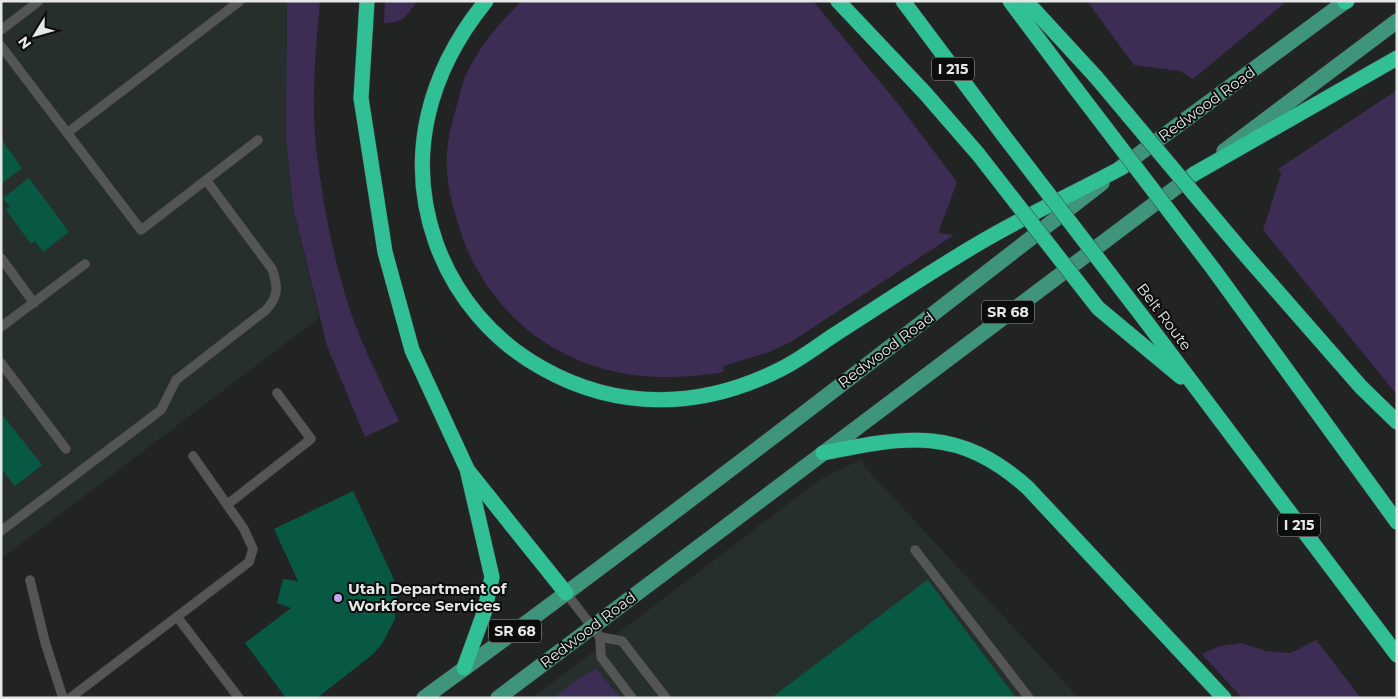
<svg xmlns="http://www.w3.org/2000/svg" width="1398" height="699" viewBox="0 0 1398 699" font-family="Montserrat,sans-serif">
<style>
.built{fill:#262f2b}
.green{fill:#3d2c54}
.building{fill:#085943}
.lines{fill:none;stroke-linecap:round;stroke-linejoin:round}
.lane-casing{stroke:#404241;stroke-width:10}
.primary-casing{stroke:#404241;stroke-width:16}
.highway-casing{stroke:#404241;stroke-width:16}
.lane{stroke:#535654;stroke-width:9}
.primary{stroke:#3f957b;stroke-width:15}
.highway{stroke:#31bf95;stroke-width:15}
.highway-bridge-casing{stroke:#404241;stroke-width:16;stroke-linecap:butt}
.highway-bridge{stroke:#31bf95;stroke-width:15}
.poi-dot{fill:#c4a7f1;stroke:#0c0d0c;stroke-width:2}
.labels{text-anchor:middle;stroke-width:4;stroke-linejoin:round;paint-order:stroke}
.shield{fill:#0c0d0c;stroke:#a5a6a5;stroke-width:1}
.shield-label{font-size:14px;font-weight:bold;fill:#e6e8e7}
.street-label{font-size:15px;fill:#e6e8e7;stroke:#0c0d0c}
.poi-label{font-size:15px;font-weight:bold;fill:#e6e8e7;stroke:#0c0d0c;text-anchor:start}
</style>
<rect width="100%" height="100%" fill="#212423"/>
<!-- built -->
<g class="built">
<polygon points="1,1 287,1 286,40 294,211 319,318 1,559"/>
<polygon points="862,459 864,466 1079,698 532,698 821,479"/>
</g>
<!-- green -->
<g class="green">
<path d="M 287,1 L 320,1 C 316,48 311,98 316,146 C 322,199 333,259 350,310 C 363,348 382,385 399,421 L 365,437 L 327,346 L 294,211 L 286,139 Z"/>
<path d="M 385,1 L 417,1 C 407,16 403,23 384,23 Z"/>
<path d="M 522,1 L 813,1 L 899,105 L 957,182 L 938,233 L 954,235 L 791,342 L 769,352 L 723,366 L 724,372 C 685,378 646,380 608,370 C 530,350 474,290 455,213 C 450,195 445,173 447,153 C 448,137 452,121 457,105 C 460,95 462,82 467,73 C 480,45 500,22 522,1 Z"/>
<polygon points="1087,1 1287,1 1193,79 1180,71 1134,65"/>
<polygon points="1397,90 1397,395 1263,230 1281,174 1278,169"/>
<polygon points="1316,640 1361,698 1242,698 1202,654 1220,646 1241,643 1266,651 1291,653"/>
<polygon points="596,669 621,698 553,698 581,677"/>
</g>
<!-- building -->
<g class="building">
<polygon points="1,139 22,168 1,184"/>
<polygon points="29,178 69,232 43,252 35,241 31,244 6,210 10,207 3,198"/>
<polygon points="1,413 42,465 15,486 3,471 1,473"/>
<polygon points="353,491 392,575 397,592 395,619 382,644 372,655 317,698 286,698 245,643 291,608 277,603 283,579 298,581 274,529"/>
<polygon points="928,580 1016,698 771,698 926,581"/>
</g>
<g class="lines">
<!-- lane casing -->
<g class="lane-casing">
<g id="lane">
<polyline points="1,30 39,1"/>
<path d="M 1,46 L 141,230 L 206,180 L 272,269 C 278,286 279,296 266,310 L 176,380 L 161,410 L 1,531"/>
<polyline points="67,133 240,1"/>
<polyline points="206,180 258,140"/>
<polyline points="1,258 34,303"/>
<polyline points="1,327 85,264"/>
<polyline points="1,363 66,449"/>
<polyline points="228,504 311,439 277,393"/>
<polyline points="915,550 1029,698"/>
<polyline points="30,580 45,642 63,698"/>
<polyline points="566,593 600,637 601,657 632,698"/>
<polyline points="178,618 239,698"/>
<polyline points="600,637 622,641 666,698"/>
<polyline points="70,698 249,562 253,549 244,529 193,456"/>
</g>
</g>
<!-- primary casing -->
<g class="primary-casing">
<g id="primary">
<polyline points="1224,151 1397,21"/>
<polyline points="1120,168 1346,1"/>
<path d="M 424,698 C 653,531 878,357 1102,183"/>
<polyline points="498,698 1194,174"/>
</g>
</g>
<!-- highway casing -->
<g class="highway-casing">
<g id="highway">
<polyline points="367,1 361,98 385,252 412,350 467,469 492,577 484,613 464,668"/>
<path d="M 486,1 C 429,71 405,156 436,243 C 455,296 493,341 542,368 C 618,411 701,409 779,370 C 798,361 816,347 834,335 C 878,307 921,278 966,251 C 1016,220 1071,195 1123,167"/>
<polyline points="838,1 925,93 978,154"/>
<polyline points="903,1 1004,136"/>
<polyline points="1010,1 1076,89"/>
<polyline points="1026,1 1096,77"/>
<polyline points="1345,2 1347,1"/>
<polyline points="1194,174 1397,58"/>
<polyline points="1242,251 1361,387 1397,422"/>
<polyline points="1214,270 1397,522"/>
<polyline points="1145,320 1397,655"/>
<polyline points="1128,333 1181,377"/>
<path d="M 823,453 C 907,436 959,426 1028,488 L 1224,698"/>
<polyline points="469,472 566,593"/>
</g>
</g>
<!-- lane -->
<use href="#lane" class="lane"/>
<!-- primary -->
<use href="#primary" class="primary"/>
<!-- highway -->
<use href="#highway" class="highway"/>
<!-- highway-bridge casing -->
<g class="highway-bridge-casing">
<g id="highway-bridge">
<polyline points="1096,77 1242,251"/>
<polyline points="1076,89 1214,270"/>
<polyline points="1004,136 1145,320"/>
<polyline points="978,154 1098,308 1128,333"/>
</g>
</g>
<!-- highway-bridge -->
<use href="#highway-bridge" class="highway-bridge"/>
</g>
<!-- markers -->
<circle class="poi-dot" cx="338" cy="598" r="5"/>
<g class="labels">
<!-- shield labels -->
<g class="shield">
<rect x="932" y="57.5" width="42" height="23" rx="4"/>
<rect x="982" y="300.5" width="52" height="23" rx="4"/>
<rect x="1278" y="513.5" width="42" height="23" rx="4"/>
<rect x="489" y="619.5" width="52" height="23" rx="4"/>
</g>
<g class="shield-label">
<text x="953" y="74">I 215</text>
<text x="1008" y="317">SR 68</text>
<text x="1299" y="530">I 215</text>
<text x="515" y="636">SR 68</text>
</g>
<!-- street labels -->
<g class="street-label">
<text transform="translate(1207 104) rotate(-36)" y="5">Redwood Road</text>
<text transform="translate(1164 317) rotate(53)" y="5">Belt Route</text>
<text transform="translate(886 350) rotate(-37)" y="5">Redwood Road</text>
<text transform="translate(588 630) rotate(-37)" y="5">Redwood Road</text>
</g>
<!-- poi labels -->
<g class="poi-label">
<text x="348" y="594">Utah Department of<tspan x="348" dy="17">Workforce Services</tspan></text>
</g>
</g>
<!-- border -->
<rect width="1398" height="699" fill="none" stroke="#e6e8e7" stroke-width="5"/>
<!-- north arrow -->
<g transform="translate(35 35) rotate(233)" stroke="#0c0d0c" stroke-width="4" paint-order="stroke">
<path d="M0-4L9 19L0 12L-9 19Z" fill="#e6e8e7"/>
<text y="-8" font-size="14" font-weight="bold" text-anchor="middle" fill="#e6e8e7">N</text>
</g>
</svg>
